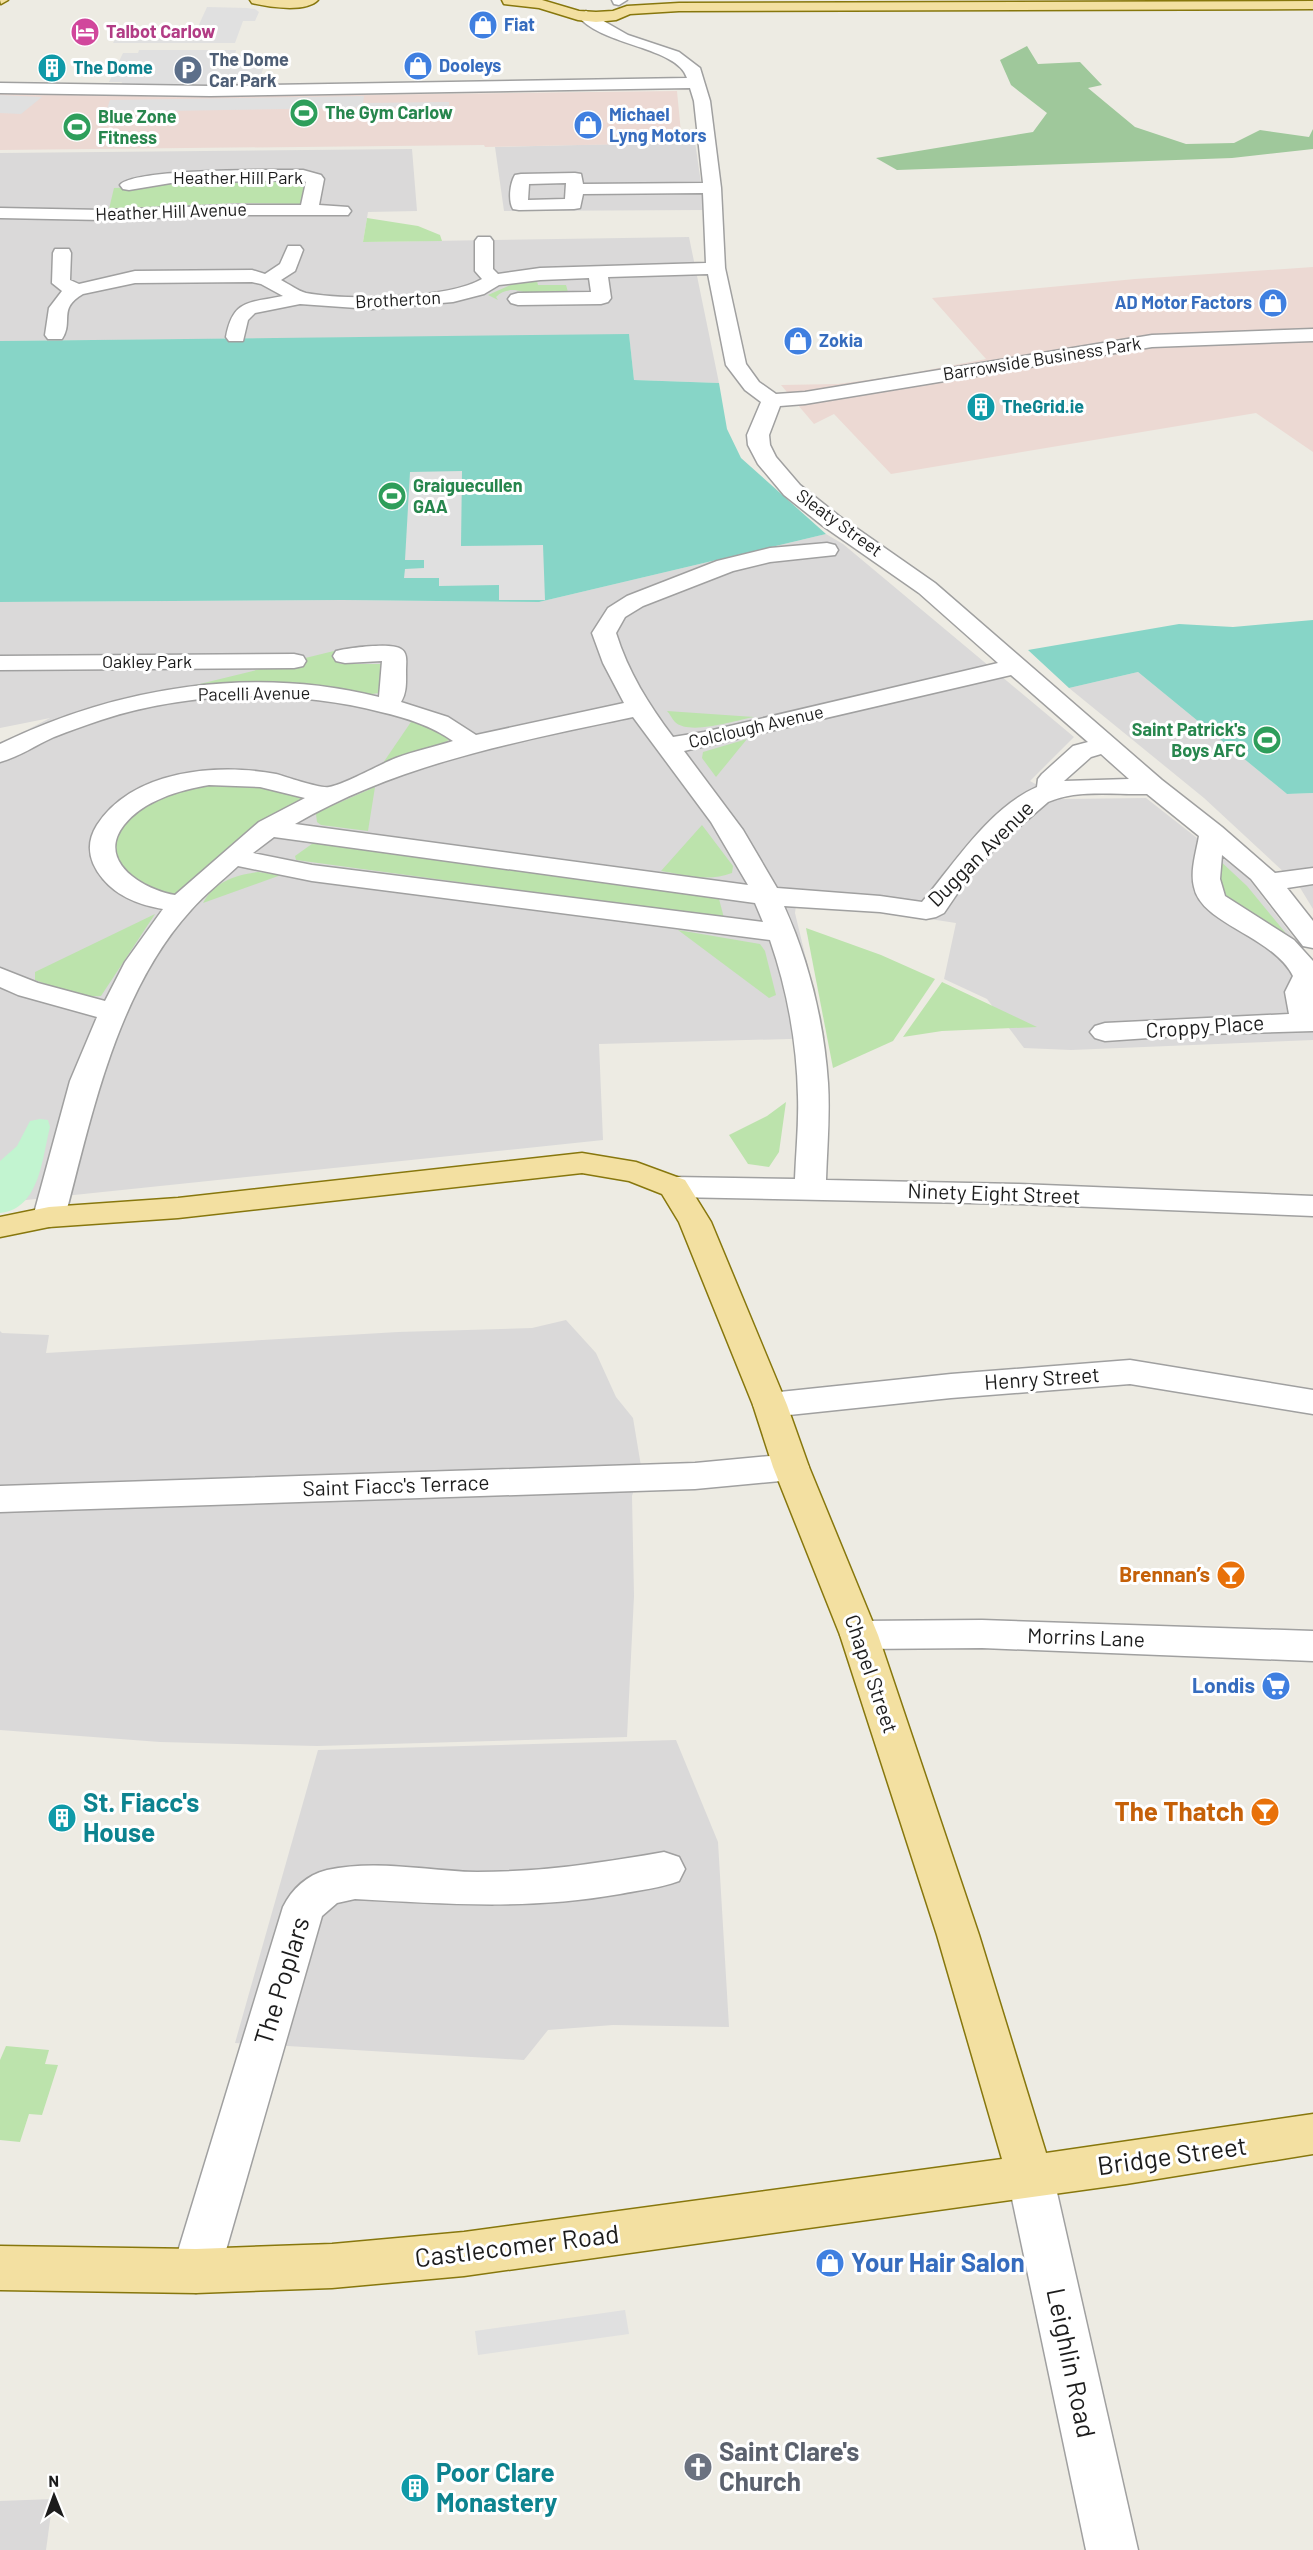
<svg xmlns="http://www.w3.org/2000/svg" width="1313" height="2550" viewBox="0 0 1313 2550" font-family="Barlow,sans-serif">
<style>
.residential{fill:#dad9d9}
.commercial{fill:#ecd9d3}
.grass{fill:#bce3ac}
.forest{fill:#9fc89b}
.park{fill:#c2f4d0}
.pitch{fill:#87d5c7}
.parking{fill:#e0e0e0}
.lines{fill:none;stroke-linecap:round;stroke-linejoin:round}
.minor-casing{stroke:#a0a0a0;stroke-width:3}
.major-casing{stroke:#87770d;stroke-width:3}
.minor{fill:#fff;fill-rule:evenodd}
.major{fill:#f3e0a1;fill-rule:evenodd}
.labels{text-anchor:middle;stroke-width:6;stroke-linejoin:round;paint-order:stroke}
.far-shop-label{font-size:18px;font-weight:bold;fill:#366cbe;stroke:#fff;text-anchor:start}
.far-hotel-label{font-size:18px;font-weight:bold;fill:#b23c85;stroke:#fff;text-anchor:start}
.far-service-label{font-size:18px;font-weight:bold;fill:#4e5e75;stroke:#fff;text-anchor:start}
.far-culture-label{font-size:18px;font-weight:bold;fill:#0d838f;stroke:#fff;text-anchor:start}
.far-leisure-label{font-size:18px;font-weight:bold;fill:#27864d;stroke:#fff;text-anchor:start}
.far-street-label{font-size:18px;fill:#1c1c1c;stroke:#fff}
.street-label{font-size:21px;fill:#1c1c1c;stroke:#fff}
.food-label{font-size:21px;font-weight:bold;fill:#c56008;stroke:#fff;text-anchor:end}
.shop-label{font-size:21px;font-weight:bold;fill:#366cbe;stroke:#fff;text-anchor:end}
.near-culture-label{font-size:26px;font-weight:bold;fill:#0d838f;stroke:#fff;text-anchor:start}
.near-food-label{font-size:26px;font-weight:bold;fill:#c56008;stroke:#fff;text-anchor:end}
.near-street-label{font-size:26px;fill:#1c1c1c;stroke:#fff}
.near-shop-label{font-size:26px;font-weight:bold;fill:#366cbe;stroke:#fff;text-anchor:start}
.near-worship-label{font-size:26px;font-weight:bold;fill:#5b616d;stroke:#fff;text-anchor:start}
</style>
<rect width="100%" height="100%" fill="#edebe3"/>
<!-- residential -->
<g class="residential">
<polygon points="695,142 705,210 504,211 495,147"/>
<polygon points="412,149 417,211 368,212 363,242 689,237 719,383 634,380 629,335 0,341 0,153"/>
<polygon points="826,534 843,544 1074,737 1030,781 1063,799 1146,798 1248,878 1313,963 1313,1040 1071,1050 1024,1048 987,999 944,979 956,923 825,903 796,905 795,913 825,1038 599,1044 603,1140 26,1200 0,1208 0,744 50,718 0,728 0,602 342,600 539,602"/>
<polygon points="1138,672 1287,794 1313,793 1313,909 1299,886 1204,798 1069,688"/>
<polygon points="566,1320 596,1353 616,1397 633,1418 641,1466 632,1496 634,1596 627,1737 317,1746 160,1742 0,1730 0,1331 2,1333 49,1335 46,1353 398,1332 532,1328"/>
<polygon points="676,1740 718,1842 729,2027 613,2025 548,2030 524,2060 235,2043 318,1750"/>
<polygon points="53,2499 46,2550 0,2550 0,2501"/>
</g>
<!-- commercial -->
<g class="commercial">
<polygon points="677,91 682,143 485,147 484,145 0,150 0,92 182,97"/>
<polygon points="1313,267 1313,452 1256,413 891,474 834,414 814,424 781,385 838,384 896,376 986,359 932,298 1135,279"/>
</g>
<!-- grass -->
<g class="grass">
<polygon points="261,178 306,180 303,204 235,203 109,209 114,188 145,187 147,181 261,181"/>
<polygon points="367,218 418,226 440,235 442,241 363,242"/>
<path d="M 537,281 L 538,285 L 566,285 L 568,292 L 539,292 L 531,296 C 521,289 505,287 496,297 L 498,300 L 488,295 L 515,283 Z"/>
<polygon points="338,650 340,664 384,664 384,689 379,693 365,695 171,691"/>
<path d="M 667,711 L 754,717 C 736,720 690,736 675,722 C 672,719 670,714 667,711 Z"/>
<polygon points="413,719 446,733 449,740 438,746 383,763"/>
<polygon points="747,739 716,777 702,758 703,752"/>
<polygon points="245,781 306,797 235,843 175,896 146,887 113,862 114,835 137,806 186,787"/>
<polygon points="375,787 368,831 321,825 317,822 316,814 320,811"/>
<path d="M 702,825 L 733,866 L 732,873 C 708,882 685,875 661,871 Z"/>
<polygon points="316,841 712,896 719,899 724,918 296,860 295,856"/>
<polygon points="1217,858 1247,886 1298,948 1255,923 1219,891"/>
<path d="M 258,872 L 281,875 L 203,903 C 214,882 235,875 258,872 Z"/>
<path d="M 155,914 L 101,996 C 77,998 57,988 35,980 L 35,972 Z"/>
<polygon points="806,928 881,955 935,979 893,1041 833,1068"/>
<polygon points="678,930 760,944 765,951 776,995 769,998"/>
<polygon points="942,982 1037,1027 942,1031 903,1037"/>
<polygon points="786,1102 779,1152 769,1167 748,1164 729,1135 767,1116"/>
<polygon points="6,2046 49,2050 45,2064 58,2065 42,2115 29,2114 20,2142 0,2140 0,2060"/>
</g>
<!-- forest -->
<polygon class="forest" points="1027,46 1038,64 1080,62 1102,85 1088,88 1135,127 1186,144 1234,143 1260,130 1309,137 1313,129 1313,149 1232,158 897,170 876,158 1033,132 1047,113 1011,85 1000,60"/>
<!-- park -->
<path class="park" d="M 40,1119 L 48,1120 L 50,1127 C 42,1158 40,1209 0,1213 L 0,1161 L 17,1146 L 30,1121 Z"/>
<!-- pitch -->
<g class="pitch">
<polygon points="629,334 634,380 719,383 727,429 741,458 826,534 539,602 342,600 0,602 0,341"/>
<polygon points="1313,620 1313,793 1287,794 1138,672 1069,688 1028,650 1179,624 1233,627"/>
</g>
<!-- parking -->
<g class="parking">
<polygon points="207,7 247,8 255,9 259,12 255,21 243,21 235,43 113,43 120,30 197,29"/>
<polygon points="139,50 236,50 235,54 266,59 259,82 248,82 246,85 121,85 122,82 109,82 123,53 138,53"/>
<polygon points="0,95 42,97 21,114 0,113"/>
<polygon points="364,96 363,103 449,102 449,106 106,112 110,100"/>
<polygon points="462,471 461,546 543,545 545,600 499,600 499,585 439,586 439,578 404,578 405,569 424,568 424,560 405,560 410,472"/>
<polygon points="625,2310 629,2334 478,2355 475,2331"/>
</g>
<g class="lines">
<!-- minor casing -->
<g class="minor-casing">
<g id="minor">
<polygon points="612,0 627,0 619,5 614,4"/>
<path d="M 586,11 L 628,35 L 679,52 L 700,68 L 710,101 L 721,188 L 725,268 L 746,364 L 759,382 L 776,394 L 805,392 L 1152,335 L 1313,329 L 1313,341 L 1152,347 L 805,404 L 780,406 L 769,435 L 770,445 L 776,457 L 800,485 L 839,516 L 935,583 L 1162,780 L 1222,827 L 1275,873 L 1313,868 L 1313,884 L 1287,888 L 1313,921 L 1313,948 L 1303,946 L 1251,879 L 1222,855 L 1220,879 L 1225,896 L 1294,940 L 1313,961 L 1313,1031 L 1207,1034 L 1105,1041 L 1095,1038 L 1090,1032 L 1095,1026 L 1105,1023 L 1289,1014 L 1285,992 L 1293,976 C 1273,936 1201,924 1194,887 C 1190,871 1196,853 1199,836 L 1147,794 C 1115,795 1077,789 1048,802 L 996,847 L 963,885 L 944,913 L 936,917 L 926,919 L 880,912 L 784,906 C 809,961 824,1023 828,1083 C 830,1116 827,1148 826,1180 L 1019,1184 L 1313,1196 L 1313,1216 L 1019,1204 L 674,1197 L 663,1194 L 658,1187 L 663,1180 L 674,1177 L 795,1179 C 796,1151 799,1124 798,1096 C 797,1043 787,989 770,940 L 312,881 L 238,866 C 222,881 205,894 191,910 C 117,991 92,1114 65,1217 L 60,1224 L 49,1227 L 38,1224 L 33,1217 L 70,1081 L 97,1017 L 18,995 L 0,987 L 0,968 L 38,983 L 105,1001 L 125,962 L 163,909 C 140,905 118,897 103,879 C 89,862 85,844 97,825 C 133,770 217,763 276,774 C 287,777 321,789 329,787 C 346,784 378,765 396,758 C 414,751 434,747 453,741 C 432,726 407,718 381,712 C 291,689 190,691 101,720 C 86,725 69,731 54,737 C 36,745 19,757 0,762 L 0,744 C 117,687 252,665 379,697 L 382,661 L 345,663 L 336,661 L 333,656 L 336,651 C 348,648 392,642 401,649 C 408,653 406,663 406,670 C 406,682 407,692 401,702 L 448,717 L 476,735 L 624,703 L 603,663 L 592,633 L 608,608 L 627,596 L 717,561 L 770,548 L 827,543 L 835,545 L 838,550 L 835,555 L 770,562 L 733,571 L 643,606 L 625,617 L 616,633 C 628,672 649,705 673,737 L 704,732 L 998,663 L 919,593 L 823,526 L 784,495 L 758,464 L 748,445 L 747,435 L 761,402 L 745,390 L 726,365 L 708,274 L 608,277 L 611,298 L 608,302 L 601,304 L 518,305 L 511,303 L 508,299 L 511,295 L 518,293 L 591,292 L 589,278 L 540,280 L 499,285 L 484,294 L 453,302 L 371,309 L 300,304 L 255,313 L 248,320 L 243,341 L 229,341 L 226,337 C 233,299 249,303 283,296 L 261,284 L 252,282 L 135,283 L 83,294 C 57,309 74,321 62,339 L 48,339 L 45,335 L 49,308 L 62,291 L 52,283 L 53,253 L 55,249 L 69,249 L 71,253 L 70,280 L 79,284 L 135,271 L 252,270 L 265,274 L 280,264 L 288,246 L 300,246 L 303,250 L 295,271 L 281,280 C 289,284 298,291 306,293 C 346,301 448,299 482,279 L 475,271 L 475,241 L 478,237 L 490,237 L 493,241 L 493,269 L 498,274 L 540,268 L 706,263 L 703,193 L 583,194 L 580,208 L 574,209 L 519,210 L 513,209 C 508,201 510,183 515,175 L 521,174 L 575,173 L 581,174 L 583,184 L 703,183 L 694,101 L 690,88 L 210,96 L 0,93 L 0,83 L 210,86 L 687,78 C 678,47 602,46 578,16 ZM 566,183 L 565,199 L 528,200 L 529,184 ZM 1011,675 L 1088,742 L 1073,746 L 1042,774 L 1038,779 L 1037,787 C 989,808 954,864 922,902 L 880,896 L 777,888 L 743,830 L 684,751 ZM 633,717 L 711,822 L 748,885 L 295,824 C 400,763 516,742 633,717 ZM 1101,754 L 1129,779 L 1064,781 L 1091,757 ZM 209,785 L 260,787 L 305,798 L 259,822 L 175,895 C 145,890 95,862 124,825 C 143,801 179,790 209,785 ZM 274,837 L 755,903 L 763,922 L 312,865 L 253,853 Z"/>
<path d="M 303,170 L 321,175 L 324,179 L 319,205 L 348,207 L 351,211 L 348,215 L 239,215 L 103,220 L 0,218 L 0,208 L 103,210 L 239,205 L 301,205 L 306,182 L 302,180 L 171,183 L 129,190 L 123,189 L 120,185 C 133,168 275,170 303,170 Z"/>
<polygon points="294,654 303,656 306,661 303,666 294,668 0,670 0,656"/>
<polygon points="1130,1360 1313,1390 1313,1414 1130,1384 951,1398 770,1417 758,1414 753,1405 758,1396 770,1393 951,1374"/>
<polygon points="791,1454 804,1458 809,1467 804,1476 791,1480 695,1489 0,1512 0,1486 695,1463"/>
<polygon points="982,1620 1313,1631 1313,1661 982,1648 859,1649 846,1645 840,1635 846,1625 859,1621"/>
<path d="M 664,1852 L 679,1857 L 685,1869 L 679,1881 C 660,1888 640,1890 620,1894 C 531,1910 445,1904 355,1899 L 337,1903 L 322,1916 L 220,2271 L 213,2287 L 196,2293 L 179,2287 L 172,2271 L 283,1907 C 292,1889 307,1875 327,1870 C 376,1859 428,1871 477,1872 C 542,1872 601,1863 664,1852 Z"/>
<polygon points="1030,2154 1046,2160 1053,2175 1138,2550 1086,2550 1007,2175 1014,2160"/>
</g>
</g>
<!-- major casing -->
<g class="major-casing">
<g id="major">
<polygon points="0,0 8,0 1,4"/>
<path d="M 250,0 L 318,0 C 306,13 268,7 252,3 Z"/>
<polygon points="502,0 542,0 579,11 596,12 613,11 627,6 679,3 1313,1 1313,9 679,11 630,14 616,20 596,22 578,20 539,8 504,4"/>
<polygon points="582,1153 636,1162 685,1180 711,1222 787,1405 809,1467 878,1635 979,1935 1046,2153 1313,2114 1313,2154 1126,2184 464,2276 332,2288 196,2293 0,2290 0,2246 196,2249 332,2244 464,2232 1002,2159 937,1935 840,1635 773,1467 753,1405 679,1222 662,1194 629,1181 582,1173 178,1218 49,1227 0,1237 0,1217 49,1207 178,1198"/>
</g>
</g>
<!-- minor -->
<use href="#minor" class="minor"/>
<!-- major -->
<use href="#major" class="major"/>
</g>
<!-- icons -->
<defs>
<g id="shop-disc" transform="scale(1.5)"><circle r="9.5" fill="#3f7fe0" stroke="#fff"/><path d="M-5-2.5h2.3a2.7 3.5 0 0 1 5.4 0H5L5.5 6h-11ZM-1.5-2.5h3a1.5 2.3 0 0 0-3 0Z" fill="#fff"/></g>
<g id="hotel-disc" transform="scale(1.5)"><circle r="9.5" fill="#d1479c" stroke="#fff"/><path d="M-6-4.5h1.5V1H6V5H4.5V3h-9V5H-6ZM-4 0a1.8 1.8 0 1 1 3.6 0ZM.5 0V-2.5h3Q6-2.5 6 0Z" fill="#fff"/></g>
<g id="building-disc" transform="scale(1.5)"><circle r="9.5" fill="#0f9aa8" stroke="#fff"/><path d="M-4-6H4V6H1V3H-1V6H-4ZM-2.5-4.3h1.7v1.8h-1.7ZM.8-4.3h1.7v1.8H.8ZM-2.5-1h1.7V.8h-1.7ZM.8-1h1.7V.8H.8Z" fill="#fff"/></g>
<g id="parking-disc" transform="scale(1.5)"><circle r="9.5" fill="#5c6f8a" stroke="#fff"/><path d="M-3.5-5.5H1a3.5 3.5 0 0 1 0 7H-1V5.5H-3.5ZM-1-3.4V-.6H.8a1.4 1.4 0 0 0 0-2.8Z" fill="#fff"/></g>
<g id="stadium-disc" transform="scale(1.5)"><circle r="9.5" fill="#2e9e5b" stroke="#fff"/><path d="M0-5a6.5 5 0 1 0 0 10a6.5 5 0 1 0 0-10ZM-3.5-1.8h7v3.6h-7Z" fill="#fff"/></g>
<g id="bar-disc" transform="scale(1.5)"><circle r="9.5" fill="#e8710a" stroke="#fff"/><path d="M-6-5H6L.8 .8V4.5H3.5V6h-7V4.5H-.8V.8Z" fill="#fff"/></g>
<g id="supermarket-disc" transform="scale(1.5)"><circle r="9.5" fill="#3f7fe0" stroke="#fff"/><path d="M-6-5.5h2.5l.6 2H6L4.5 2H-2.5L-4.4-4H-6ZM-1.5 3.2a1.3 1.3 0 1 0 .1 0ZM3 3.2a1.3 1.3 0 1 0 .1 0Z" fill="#fff"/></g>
<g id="church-disc" transform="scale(1.5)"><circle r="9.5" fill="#6b7280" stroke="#fff"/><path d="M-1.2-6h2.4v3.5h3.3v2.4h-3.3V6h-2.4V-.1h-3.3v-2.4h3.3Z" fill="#fff"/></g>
</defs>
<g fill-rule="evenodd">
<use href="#shop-disc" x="483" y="25"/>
<use href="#hotel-disc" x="85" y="32"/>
<use href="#shop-disc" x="418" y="66"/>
<use href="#building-disc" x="52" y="68"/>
<use href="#parking-disc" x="188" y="70"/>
<use href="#stadium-disc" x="304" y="113"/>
<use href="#shop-disc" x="588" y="125"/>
<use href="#stadium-disc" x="77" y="127"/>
<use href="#shop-disc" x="1273" y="303"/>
<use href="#shop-disc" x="798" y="341"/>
<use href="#building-disc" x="981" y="407"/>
<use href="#stadium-disc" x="392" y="496"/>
<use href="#stadium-disc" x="1267" y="740"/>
<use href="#bar-disc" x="1231" y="1575"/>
<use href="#supermarket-disc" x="1276" y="1686"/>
<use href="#bar-disc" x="1265" y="1812"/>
<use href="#building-disc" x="62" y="1818"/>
<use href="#shop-disc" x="830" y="2263"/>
<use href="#church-disc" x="698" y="2467"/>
<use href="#building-disc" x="415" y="2488"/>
</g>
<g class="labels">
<!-- far-shop labels -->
<g class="far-shop-label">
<text x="504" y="31">Fiat</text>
<text x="439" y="72">Dooleys</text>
<text x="609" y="121">Michael<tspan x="609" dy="21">Lyng Motors</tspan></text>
<text x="1252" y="309" text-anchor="end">AD Motor Factors</text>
<text x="819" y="347">Zokia</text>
</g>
<!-- far-hotel labels -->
<g class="far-hotel-label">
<text x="106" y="38">Talbot Carlow</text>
</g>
<!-- far-service labels -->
<g class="far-service-label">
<text x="209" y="66">The Dome<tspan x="209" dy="21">Car Park</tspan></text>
</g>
<!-- far-culture labels -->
<g class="far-culture-label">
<text x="73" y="74">The Dome</text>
<text x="1002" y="413">TheGrid.ie</text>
</g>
<!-- far-leisure labels -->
<g class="far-leisure-label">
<text x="325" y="119">The Gym Carlow</text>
<text x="98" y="123">Blue Zone<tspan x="98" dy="21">Fitness</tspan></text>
<text x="413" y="492">Graiguecullen<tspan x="413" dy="21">GAA</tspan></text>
<text x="1246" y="736" text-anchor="end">Saint Patrick's<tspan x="1246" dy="21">Boys AFC</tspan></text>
</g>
<!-- far-street labels -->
<g class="far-street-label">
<text x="238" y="184">Heather Hill Park</text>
<text transform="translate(171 212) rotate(-2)" y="6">Heather Hill Avenue</text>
<text transform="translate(398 300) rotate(-3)" y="6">Brotherton</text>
<text transform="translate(1042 359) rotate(-9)" y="6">Barrowside Business Park</text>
<text transform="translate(839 523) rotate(36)" y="6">Sleaty Street</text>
<text x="147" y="668">Oakley Park</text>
<text transform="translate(254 694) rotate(-1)" y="6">Pacelli Avenue</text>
<text transform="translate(756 727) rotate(-13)" y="6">Colclough Avenue</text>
</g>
<!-- street labels -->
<g class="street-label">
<text transform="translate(981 854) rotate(-45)" y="7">Duggan Avenue</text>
<text transform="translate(1205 1027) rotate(-4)" y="7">Croppy Place</text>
<text transform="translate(994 1194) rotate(2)" y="7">Ninety Eight Street</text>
<text transform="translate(1042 1379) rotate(-4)" y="7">Henry Street</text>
<text transform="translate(396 1486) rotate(-2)" y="7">Saint Fiacc's Terrace</text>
<text transform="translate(1086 1638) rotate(2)" y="7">Morrins Lane</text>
<text transform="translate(871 1674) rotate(71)" y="7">Chapel Street</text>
</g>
<!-- food labels -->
<g class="food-label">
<text x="1210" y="1582">Brennan’s</text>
</g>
<!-- shop labels -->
<g class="shop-label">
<text x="1255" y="1693">Londis</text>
</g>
<!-- near-culture labels -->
<g class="near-culture-label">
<text x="83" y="1812">St. Fiacc's<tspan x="83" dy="30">House</tspan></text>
<text x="436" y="2482">Poor Clare<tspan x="436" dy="30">Monastery</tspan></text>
</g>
<!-- near-food labels -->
<g class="near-food-label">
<text x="1244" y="1821">The Thatch</text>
</g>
<!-- near-street labels -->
<g class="near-street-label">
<text transform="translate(282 1981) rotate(-73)" y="9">The Poplars</text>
<text transform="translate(1172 2156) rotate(-8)" y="9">Bridge Street</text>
<text transform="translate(517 2246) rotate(-7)" y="9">Castlecomer Road</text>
<text transform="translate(1071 2363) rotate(78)" y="9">Leighlin Road</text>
</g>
<!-- near-shop labels -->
<g class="near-shop-label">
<text x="851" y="2272">Your Hair Salon</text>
</g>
<!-- near-worship labels -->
<g class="near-worship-label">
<text x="719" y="2461">Saint Clare's<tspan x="719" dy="30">Church</tspan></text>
</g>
</g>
<!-- north arrow -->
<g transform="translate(54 2496) rotate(359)" stroke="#ffffff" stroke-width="4.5" paint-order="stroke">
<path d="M0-4.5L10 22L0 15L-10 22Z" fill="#1c1c1c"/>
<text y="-9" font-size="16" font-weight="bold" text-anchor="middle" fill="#1c1c1c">N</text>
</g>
</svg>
